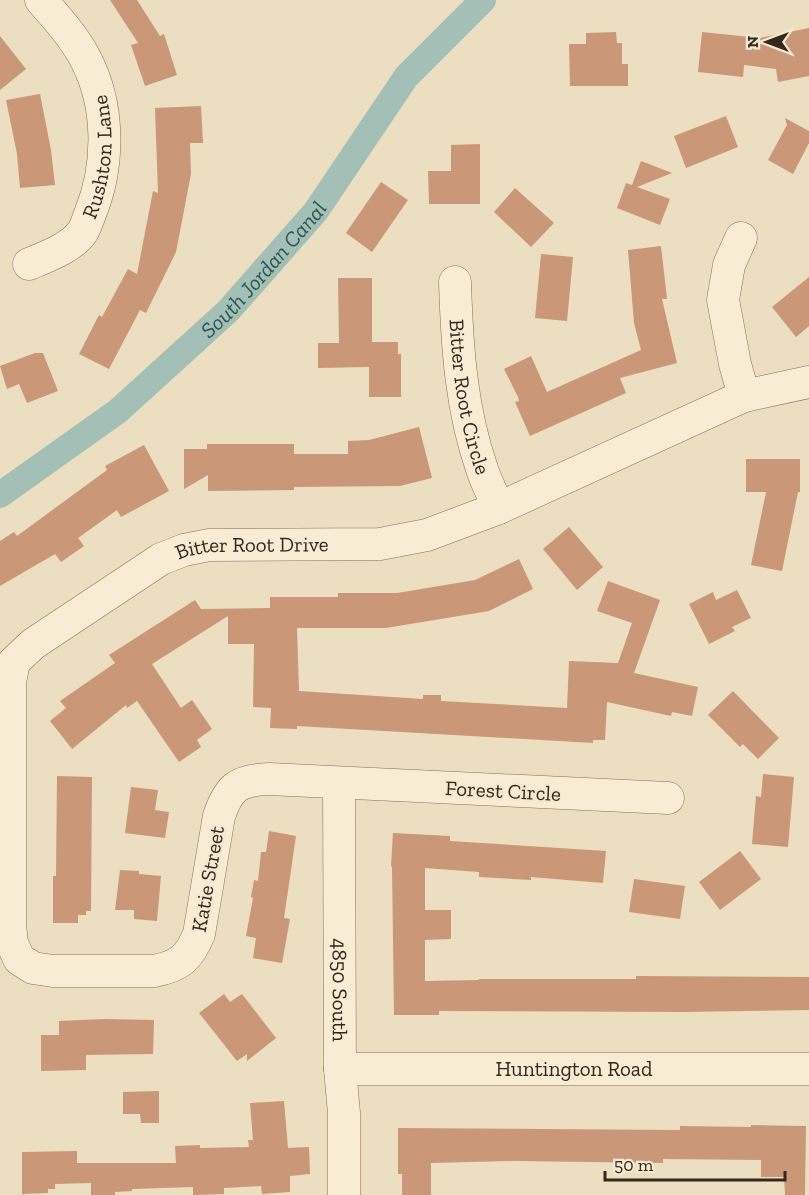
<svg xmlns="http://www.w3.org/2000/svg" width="809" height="1195" viewBox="0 0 809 1195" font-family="'Zilla Slab',serif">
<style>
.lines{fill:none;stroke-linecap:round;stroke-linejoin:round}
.canal{stroke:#a4bfb6;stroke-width:26}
.building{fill:#ca9778}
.minor-casing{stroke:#856f59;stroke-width:33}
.minor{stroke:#f8ecd4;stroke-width:32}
.labels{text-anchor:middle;stroke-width:4.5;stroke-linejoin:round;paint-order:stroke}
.street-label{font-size:21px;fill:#35281d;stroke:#f4e9d0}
.water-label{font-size:22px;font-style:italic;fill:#2d5551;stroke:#f4e9d0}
</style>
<rect width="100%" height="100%" fill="#ecdec1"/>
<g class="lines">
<!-- canal -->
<path class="canal" id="s1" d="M 0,495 L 118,411 L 228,311 L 316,211 L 406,77 L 483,0"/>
</g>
<!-- building -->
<g class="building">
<polygon points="110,0 137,0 160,36 164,34 177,75 145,86 131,45 138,43"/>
<polygon points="809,28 809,76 778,82 776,69 744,65 743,77 698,72 702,32 760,38"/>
<polygon points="616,32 617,43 622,43 622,64 628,64 628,86 570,86 569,44 586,44 586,33"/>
<polygon points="0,36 26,69 0,90"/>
<polygon points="40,94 51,150 55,185 20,188 17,154 6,100"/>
<polygon points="201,106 203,143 190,143 191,174 176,252 146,313 140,310 109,369 79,354 99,315 102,317 128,269 137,274 153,191 158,193 155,108"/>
<polygon points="726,116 738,147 686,168 674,136"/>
<polygon points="785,118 809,131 809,143 793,174 768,160 787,125"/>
<polygon points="480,144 480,204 429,204 428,171 451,171 451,145"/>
<polygon points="641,161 672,173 637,187 670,199 660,225 617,208 626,183 632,185"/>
<polygon points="381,182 408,200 372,252 346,233"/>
<polygon points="515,188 554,223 531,247 494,212"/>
<polygon points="661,246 667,299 662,299 677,363 620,378 626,393 530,436 515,402 519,401 518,397 504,369 531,356 547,392 641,350 634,323 628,250"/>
<polygon points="541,254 573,257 567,321 535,318"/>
<polygon points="809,277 809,326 796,337 772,307"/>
<polygon points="338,278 372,278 372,342 398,342 398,354 401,354 401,397 369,397 369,367 318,368 318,343 339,343"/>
<polygon points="35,353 43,353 58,391 27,403 19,384 7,389 0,366"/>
<polygon points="419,427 432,478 400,486 294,487 294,490 208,491 208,475 184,489 184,449 207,449 207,444 294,444 294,454 348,454 348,441 369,440"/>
<polygon points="144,445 169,491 121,517 117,510 78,538 84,546 61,562 55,554 0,586 0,541 14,532 17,536 107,470 105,466"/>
<polygon points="746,459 800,459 800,492 798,492 782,571 751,565 766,492 746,492"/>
<polygon points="569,527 603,567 577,590 543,549"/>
<polygon points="519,559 533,589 489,611 386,628 297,628 299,691 423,699 423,695 441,695 441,701 567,708 569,661 618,663 632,623 597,611 608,581 660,600 634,673 698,687 692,716 672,712 671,716 607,702 605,740 593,740 593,743 297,726 297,729 270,728 271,708 253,707 254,644 228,644 228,616 152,664 181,708 192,700 212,729 197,740 201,747 179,762 137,701 127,708 126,705 72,749 50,721 66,708 60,701 115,663 109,655 195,600 201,609 270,608 270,597 338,597 338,593 397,593 475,580"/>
<polygon points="737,590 751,618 732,627 735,631 709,644 689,604 713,592 716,600"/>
<polygon points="733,691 779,738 758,759 743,744 740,747 708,715"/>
<polygon points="763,774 794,777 788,847 752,844 756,796 761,797"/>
<polygon points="57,776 92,777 91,911 86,911 86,915 78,915 78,923 53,923 53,876 56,876"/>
<polygon points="131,787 158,790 155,810 169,812 165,838 125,833"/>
<polygon points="269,831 296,836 284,918 290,919 282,963 253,958 256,938 246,936 253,898 251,897 254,880 258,881 261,852 266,852"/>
<polygon points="393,833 450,836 450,841 606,851 603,883 531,877 531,880 479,877 479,872 425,868 425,910 451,910 451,939 425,940 425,981 479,980 479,979 636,979 636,976 809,977 809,1010 682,1012 439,1011 439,1015 394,1015 392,867 391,866"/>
<polygon points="740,851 761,879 720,910 699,882"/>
<polygon points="120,870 139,871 139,874 161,876 157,921 134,919 134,910 115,910"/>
<polygon points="634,879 685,886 680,919 629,912"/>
<polygon points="224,994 230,1002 242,994 276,1038 247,1061 247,1054 237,1061 199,1013"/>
<polygon points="105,1019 154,1020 153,1054 86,1055 86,1070 41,1071 41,1035 59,1035 59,1021"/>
<polygon points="159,1091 159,1123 141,1123 140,1114 123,1114 123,1092"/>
<polygon points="284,1101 288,1148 309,1147 310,1174 290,1176 290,1192 262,1194 261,1186 224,1188 224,1194 193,1195 193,1187 132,1189 132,1191 115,1192 115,1195 91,1195 91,1183 55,1184 55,1189 48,1189 48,1193 22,1194 22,1152 77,1151 77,1163 176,1163 175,1146 200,1145 200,1148 249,1147 248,1140 253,1140 250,1103"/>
<polygon points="751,1125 806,1126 805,1195 785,1195 784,1177 761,1177 761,1160 663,1159 663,1163 514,1161 431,1163 431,1195 402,1195 402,1174 398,1174 398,1128 680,1130 680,1126 751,1127"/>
</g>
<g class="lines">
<!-- minor casing -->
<g class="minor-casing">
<g id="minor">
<polyline points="741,238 729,265 723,300 735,364 744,396"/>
<path id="s2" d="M 29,264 C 46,257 73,247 83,231 C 86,226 88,219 90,214 C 110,165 110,105 85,58 C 74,37 57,18 41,0"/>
<path id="s3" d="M 455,282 C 457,346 461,409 482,469 C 486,482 493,495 499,508"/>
<path id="s4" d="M 339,783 L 340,1069 L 344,1113 L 344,1195"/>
<path id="s5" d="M 668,798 L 269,779 C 238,780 229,787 219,816 L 199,934 C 189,958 180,966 154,971 L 53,971 L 33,968 L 19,959 L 12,943 L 10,925 L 10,682 L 14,662 L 33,644 L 161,559 L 184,550 L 209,545 L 380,544 L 427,535 L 499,508 L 744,396 L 809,382"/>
<path id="s6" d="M 340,1069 L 809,1069"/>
</g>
</g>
<!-- minor -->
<use href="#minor" class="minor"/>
</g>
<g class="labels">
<!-- street labels -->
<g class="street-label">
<text dy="7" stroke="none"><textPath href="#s2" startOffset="141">Rushton Lane</textPath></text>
<text dy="7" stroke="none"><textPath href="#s3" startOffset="116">Bitter Root Circle</textPath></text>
<text dy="7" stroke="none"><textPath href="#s5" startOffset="1359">Bitter Root Drive</textPath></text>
<text transform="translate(503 791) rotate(3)" y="7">Forest Circle</text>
<text transform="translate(208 879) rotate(-80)" y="7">Katie Street</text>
<text dy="7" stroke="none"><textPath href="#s4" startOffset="207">4850 South</textPath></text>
<text dy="7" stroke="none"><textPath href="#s6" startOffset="234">Huntington Road</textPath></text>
</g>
<!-- water labels -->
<g class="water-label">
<text dy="8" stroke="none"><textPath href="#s1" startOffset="348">South Jordan Canal</textPath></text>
</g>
</g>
<!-- north arrow -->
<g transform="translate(767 42) rotate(270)" stroke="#f4e9d0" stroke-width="4.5" paint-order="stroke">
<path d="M0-4.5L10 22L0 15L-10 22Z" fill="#35281d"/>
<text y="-9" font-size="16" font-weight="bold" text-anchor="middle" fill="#35281d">N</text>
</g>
<!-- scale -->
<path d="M605 1171v9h180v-9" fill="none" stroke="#35281d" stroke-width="3"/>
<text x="614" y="1171" font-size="18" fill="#35281d" stroke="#f4e9d0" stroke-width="4.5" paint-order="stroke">50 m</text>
</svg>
